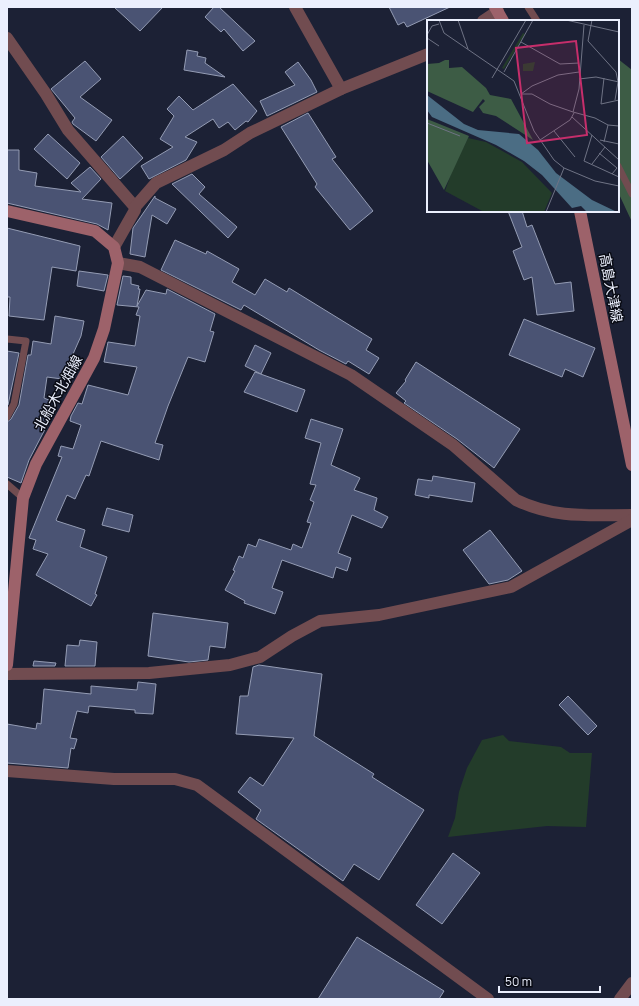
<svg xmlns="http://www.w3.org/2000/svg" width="639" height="1006" viewBox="0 0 639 1006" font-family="Manrope,'Noto Sans JP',sans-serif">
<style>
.green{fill:#233c2a}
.forest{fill:#3d5c45}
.building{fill:#4a5373;stroke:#949cb4}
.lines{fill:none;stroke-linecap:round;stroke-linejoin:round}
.lane{stroke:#714c50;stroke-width:7}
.street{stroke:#714c50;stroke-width:12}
.secondary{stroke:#9d626a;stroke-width:12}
.labels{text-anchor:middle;stroke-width:3;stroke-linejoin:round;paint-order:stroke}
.street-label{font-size:14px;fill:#ebeffd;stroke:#090b14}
.inset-road{fill:none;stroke:#6f7385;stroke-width:1}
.view{fill:#c62e6b;fill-opacity:0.15;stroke:#c62e6b;stroke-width:2}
.inset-edge{fill:none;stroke:#ebeffd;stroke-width:2}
</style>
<rect width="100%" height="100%" fill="#1c2135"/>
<!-- green -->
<polygon class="green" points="503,735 509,741 561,747 570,753 592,753 586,827 547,826 448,837 455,818 459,792 467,768 482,740"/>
<!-- forest -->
<polygon class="forest" points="618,59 632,70 632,222 618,192"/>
<!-- building -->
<g class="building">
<polygon points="114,7 163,7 140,31"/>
<polygon points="214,7 219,7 255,41 243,51 224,29 221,32 205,17"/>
<polygon points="389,7 450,7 407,27 404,22 398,25"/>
<polygon points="187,50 198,52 197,56 206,58 205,63 225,77 184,70"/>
<polygon points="85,61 101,79 80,97 112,120 96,141 73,124 72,122 75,118 51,89"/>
<polygon points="298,62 311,80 317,92 267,116 260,101 295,85 285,72"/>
<polygon points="233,84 257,111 248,122 246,121 235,130 228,122 219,128 213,119 185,137 197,142 186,160 149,179 141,166 173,147 160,139 174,116 167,109 179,96 193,110"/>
<polygon points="308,113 336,157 332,159 373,211 350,230 315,187 317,184 281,127"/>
<polygon points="48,134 80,163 67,179 34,149"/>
<polygon points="123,136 143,158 120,179 101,157"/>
<polygon points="7,150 19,150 19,170 37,173 35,186 81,192 71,183 90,167 101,179 82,199 112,203 108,230 97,224 7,203"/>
<polygon points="192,174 205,187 199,194 237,227 228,238 172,184"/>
<polygon points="155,196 155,198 176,209 167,224 152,215 145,257 130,254 133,228"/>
<polygon points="508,211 522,211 527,227 532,225 555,284 571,282 574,311 537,315 532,277 524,280 513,251 522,247"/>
<polygon points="7,228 80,246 76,271 52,267 44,320 9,316 10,297 7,297"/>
<polygon points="175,240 206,254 207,251 239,269 232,282 255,295 265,279 287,292 289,288 372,339 366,350 379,358 369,374 348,361 346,364 319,350 244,305 241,310 161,270"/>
<polygon points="79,271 108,275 104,291 77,286"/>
<polygon points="123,276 131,277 131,284 139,286 138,289 140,289 137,306 146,290 166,294 167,289 215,314 210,331 214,332 205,362 188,357 168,406 155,443 163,445 159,460 101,441 89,476 86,475 75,499 67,495 56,520 57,521 85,530 80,547 107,557 95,594 97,595 91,606 36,575 48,554 33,549 36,540 29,538 62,457 58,456 61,446 73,449 81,425 70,421 71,416 78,403 82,404 88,385 128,395 137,367 104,362 108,342 135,346 140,316 136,315 139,307 117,305"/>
<polygon points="55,316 84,321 81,336 62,379 47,377 44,398 51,401 49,408 55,410 29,460 21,483 7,477 7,422 11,419 19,405 28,355 31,355 33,341 51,344"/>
<polygon points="524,319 595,348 583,377 565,369 562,377 509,355"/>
<polygon points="255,345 271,353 261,374 245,366"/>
<polygon points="7,351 19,353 8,405 7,405"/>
<polygon points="416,362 520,429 494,468 457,439 404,403 406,401 396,393 406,381 405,380"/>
<polygon points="255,372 305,390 297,412 244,392"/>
<polygon points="311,419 343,429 331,465 360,478 354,490 377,498 374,510 388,517 382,528 352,515 338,553 351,558 347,571 336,567 333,578 282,560 272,588 283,592 275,614 244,603 245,601 225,590 235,571 233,570 239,556 243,558 248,544 256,547 259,539 291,550 293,544 302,548 311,523 307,522 314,502 310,500 316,485 310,484 321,443 305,438"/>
<polygon points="433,476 475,483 472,502 429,495 429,498 415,495 418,479 432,481"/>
<polygon points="107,508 133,515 129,532 102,525"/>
<polygon points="490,530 522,571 508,580 489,584 463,550"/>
<polygon points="153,613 228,623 225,648 210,646 208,660 189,662 148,656"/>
<polygon points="80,640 97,642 95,666 65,666 67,645 79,646"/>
<polygon points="34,661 56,663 55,666 33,666"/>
<polygon points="259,665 322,674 314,736 374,774 372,777 424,810 379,880 354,864 343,881 256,819 261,810 238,792 250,777 263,786 294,738 236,734 240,696 248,696 253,667"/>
<polygon points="138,682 156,684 153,714 135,713 135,710 89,706 88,713 77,711 70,738 77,739 74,749 71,748 68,768 7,763 7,724 36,729 37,723 41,724 44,689 91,694 91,686 137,690"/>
<polygon points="568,696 597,726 588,735 559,705"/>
<polygon points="453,853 480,873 442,924 416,905"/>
<polygon points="357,937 444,991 439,999 318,999"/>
</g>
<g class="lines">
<!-- lane -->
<g class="lane">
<polyline points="528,7 537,21"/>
<polyline points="618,166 632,194"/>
<polyline points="7,339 26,341 14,404 7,417"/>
<polyline points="7,484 23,498"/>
</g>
<!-- street -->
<g class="street">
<polyline points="295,7 341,89"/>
<polyline points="483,21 498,11"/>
<polyline points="7,38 46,94 68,130 135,207"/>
<polyline points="114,247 135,210 135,207 156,183 224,150 250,133 341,89 428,54"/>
<path d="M 118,263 L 140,267 L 351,375 L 453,445 L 516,500 C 555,519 590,515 632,515"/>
<polyline points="7,674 149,673 230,665 260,657 292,636 320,621 379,615 511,587 632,520"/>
<polyline points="7,771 114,779 175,779 197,785 488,999"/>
<polyline points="620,999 632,983"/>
</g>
<!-- secondary -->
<g class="secondary">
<polyline points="495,7 503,21"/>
<polyline points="7,211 95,231 114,247 118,263 104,329 94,358 36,464 23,498 7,665"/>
<polyline points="580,211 632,465"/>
</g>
</g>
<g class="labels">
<!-- street labels -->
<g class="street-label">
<text transform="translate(611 288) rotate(79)" y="5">高島大津線</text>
<text transform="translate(58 393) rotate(-61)" y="5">北船木北畑線</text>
</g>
</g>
<!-- overview -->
<g transform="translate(427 20)">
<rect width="192" height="192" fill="#1c2135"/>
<path d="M 96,13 L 98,14 L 77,49 L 75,48 ZM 108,42 L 106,51 L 96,51 L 96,44 ZM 41,118 L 59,122 L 95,142 L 125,173 L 117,192 L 57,192 L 18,171 L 25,151 Z" fill="#233c2a"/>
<path d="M 18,40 L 22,40 L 22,48 L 35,47 L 59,68 L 63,75 L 84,79 L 106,120 L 69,96 L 56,93 L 52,87 L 58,81 L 56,79 L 46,92 L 0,71 L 0,44 L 12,43 ZM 0,99 L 42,116 L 17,170 L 0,140 Z" fill="#3d5c45"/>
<path d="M 0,75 L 37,104 L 51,110 L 92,114 L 111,130 L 129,153 L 165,180 L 190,192 L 160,192 L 154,186 L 145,188 L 115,155 L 97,141 L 69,125 L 5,97 L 0,90 Z" fill="#4b6d84"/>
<path class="inset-road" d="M 12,0 L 17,13 L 87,61 L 107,111 L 127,140 L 137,148 L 119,192M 31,0 L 41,29M 139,0 L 192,12M 165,0 L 161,21 L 189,52 L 191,62 L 188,80M 157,5 L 152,69 L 146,92 L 168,98 L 181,105 L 192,106M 0,15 L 5,6 L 12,4M 0,18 L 12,26M 94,22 L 133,44 L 152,43M 77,52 L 106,0M 65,58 L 99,0M 177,58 L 174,84 L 192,80M 152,59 L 169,57 L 192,62M 94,74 L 105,66 L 131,55 L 152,52M 94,74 L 105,74 L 123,84 L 146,92M 145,97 L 192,140M 0,103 L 33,116M 127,111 L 148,137M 165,115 L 157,141 L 192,157M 113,120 L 143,100 L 147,93M 173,120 L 192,124M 177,122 L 181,105M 172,133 L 190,148 L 185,154M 165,144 L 178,127M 137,148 L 168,161 L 192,166"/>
<path class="view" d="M 149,21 L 160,115 L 100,123 L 89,28 Z"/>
<rect width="192" height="192" class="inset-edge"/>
</g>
<!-- border -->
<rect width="639" height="1006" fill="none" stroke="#ebeffd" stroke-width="16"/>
<!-- scale -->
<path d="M499 986v6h101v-6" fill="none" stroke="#ebeffd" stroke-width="2"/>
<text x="505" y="986" font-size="12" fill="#ebeffd" stroke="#090b14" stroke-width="3" paint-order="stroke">50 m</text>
</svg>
